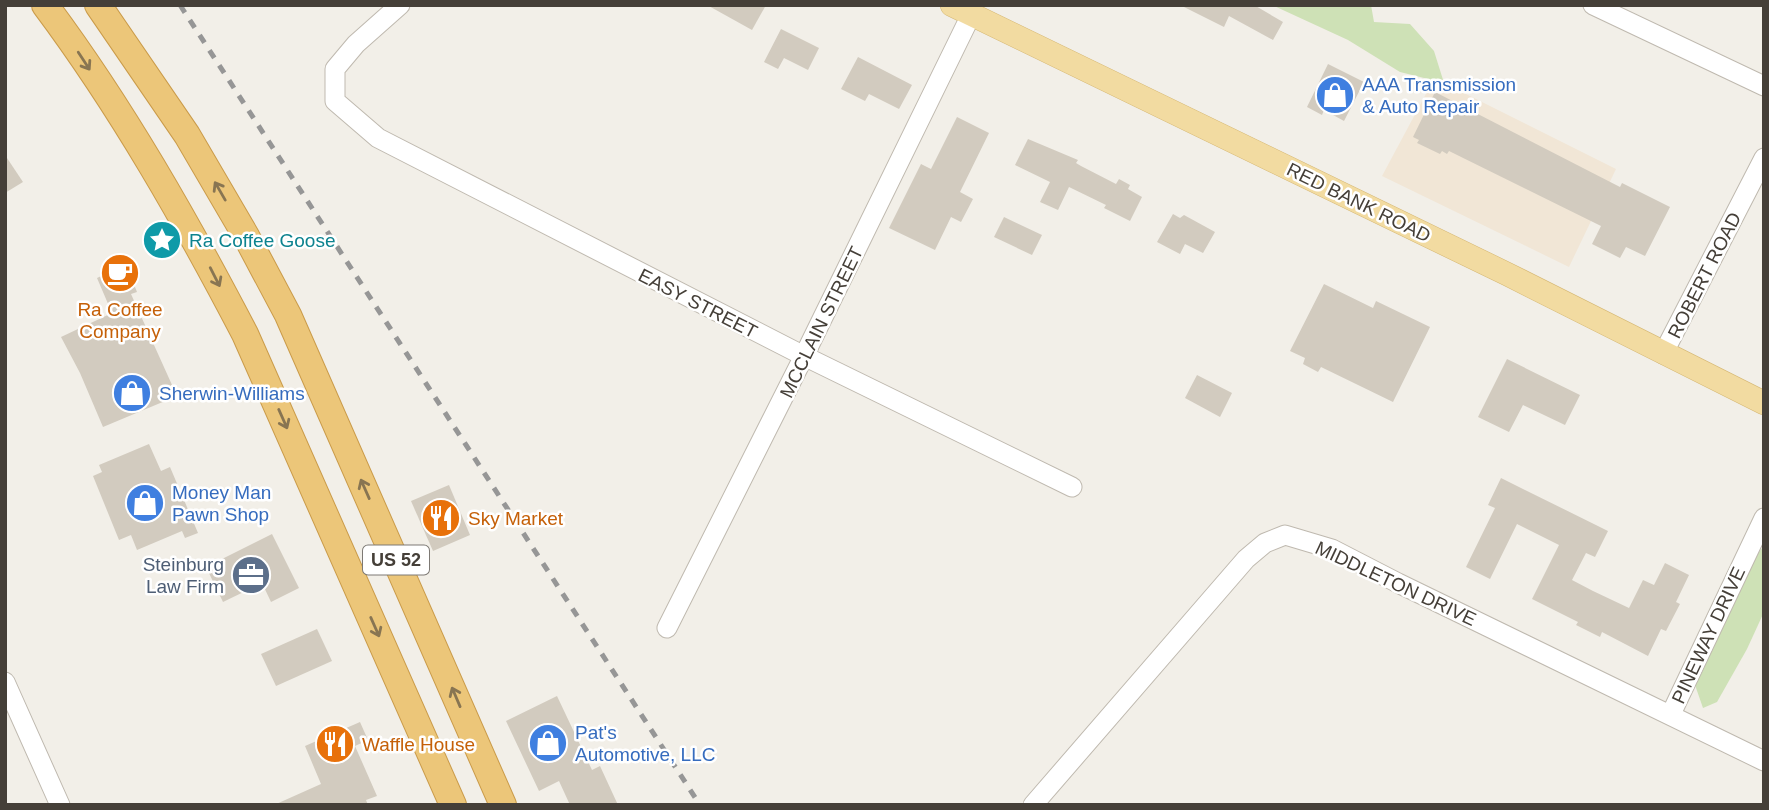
<svg xmlns="http://www.w3.org/2000/svg" width="1769" height="810" viewBox="0 0 1769 810" font-family="Helvetica,sans-serif">
<style>
.commercial{fill:#f1e6d6}
.green{fill:#cee1b6}
.building{fill:#d2cbbf}
.lines{fill:none;stroke-linecap:round;stroke-linejoin:round}
.minor-casing{stroke:#bfb9af;stroke-width:21}
.major-casing{stroke:#d5b773;stroke-width:24}
.highway-casing{stroke:#ca9b4a;stroke-width:28}
.minor{stroke:#fff;stroke-width:19}
.major{stroke:#f2dba1;stroke-width:23}
.highway{stroke:#ecc679;stroke-width:26}
.rail{stroke:#969696;stroke-width:5;stroke-dasharray:9 9;stroke-linecap:butt}
.oneway{stroke:#887552}
.labels{text-anchor:middle;stroke-width:5;stroke-linejoin:round;paint-order:stroke}
.shield{fill:#fff;stroke:#7d7974;stroke-width:2}
.shield-label{font-size:18px;font-weight:bold;fill:#453f38}
.shop-label{font-size:19px;fill:#366cbe;stroke:#fff;text-anchor:start}
.street-label{font-size:19px;fill:#453f38;stroke:#fff}
.culture-label{font-size:19px;fill:#0d838f;stroke:#fff;text-anchor:start}
.food-label{font-size:19px;fill:#c56008;stroke:#fff;text-anchor:start}
.service-label{font-size:19px;fill:#4e5e75;stroke:#fff;text-anchor:end}
</style>
<rect width="100%" height="100%" fill="#f2efe8"/>
<!-- commercial -->
<polygon class="commercial" points="1450,86 1616,169 1569,267 1382,176 1427,92"/>
<!-- green -->
<g class="green">
<polygon points="1272,5 1371,5 1374,22 1410,24 1434,51 1444,83 1400,72 1348,40"/>
<polygon points="1764,546 1764,612 1747,649 1717,702 1703,708 1695,685 1747,566"/>
</g>
<!-- building -->
<g class="building">
<polygon points="707,5 766,5 752,30"/>
<polygon points="1180,5 1254,5 1283,22 1273,40 1229,16 1224,27"/>
<polygon points="781,29 819,48 808,70 784,58 778,69 764,62"/>
<polygon points="858,57 912,85 899,109 869,94 865,101 841,89"/>
<polygon points="1328,64 1364,82 1344,121 1324,110 1322,115 1307,107"/>
<polygon points="1435,92 1620,187 1622,183 1670,207 1645,256 1626,247 1620,258 1592,244 1601,226 1449,151 1447,154 1442,151 1440,154 1417,143 1419,140 1413,137"/>
<polygon points="957,117 989,133 960,192 973,199 961,222 951,217 935,250 889,228 921,164 931,169"/>
<polygon points="1028,139 1078,160 1076,163 1081,166 1116,184 1119,179 1130,185 1128,189 1142,197 1130,221 1104,208 1106,205 1069,187 1058,210 1040,202 1050,182 1015,165"/>
<polygon points="5,155 23,182 5,193"/>
<polygon points="1173,214 1180,218 1184,215 1215,232 1203,253 1185,244 1180,254 1157,242"/>
<polygon points="1004,217 1042,235 1032,255 994,237"/>
<polygon points="128,263 136,281 133,282 137,292 131,294 177,396 103,427 80,373 61,337 112,313 97,278"/>
<polygon points="1324,284 1373,308 1376,301 1430,327 1393,402 1321,367 1318,372 1303,364 1305,358 1290,351"/>
<polygon points="1507,359 1580,395 1565,425 1523,405 1509,432 1478,417"/>
<polygon points="1197,375 1232,393 1220,417 1185,398"/>
<polygon points="149,444 161,471 170,467 198,533 185,538 182,531 137,550 131,535 119,540 93,476 102,472 99,465"/>
<polygon points="1501,478 1608,531 1595,557 1586,553 1572,580 1593,591 1629,608 1643,580 1654,585 1665,563 1689,575 1676,602 1680,604 1666,631 1661,629 1648,656 1602,632 1600,637 1576,625 1578,622 1532,599 1559,545 1517,524 1490,579 1466,567 1495,508 1488,505"/>
<polygon points="449,485 470,535 433,551 411,501"/>
<polygon points="272,534 299,588 271,602 262,583 223,602 206,567"/>
<polygon points="317,629 332,661 276,686 261,654"/>
<polygon points="557,696 592,770 600,766 618,805 570,805 559,781 539,791 506,721"/>
<polygon points="360,722 368,740 355,746 377,796 366,800 368,805 274,805 321,784 305,746"/>
</g>
<g class="lines">
<!-- minor casing -->
<g class="minor-casing">
<g id="minor">
<polyline points="400,5 356,44 335,69 335,101 378,138 804,356 1072,487"/>
<polyline points="1593,5 1764,86"/>
<polyline points="1663,354 1764,158"/>
<polyline points="667,628 804,356 971,15"/>
<polyline points="5,682 60,805"/>
<polyline points="1671,714 1764,518"/>
<polyline points="1033,805 1246,559 1265,543 1285,535 1332,549 1398,583 1764,761"/>
</g>
</g>
<!-- major casing -->
<g class="major-casing">
<polyline id="major" points="952,5 1507,274 1764,403"/>
</g>
<!-- highway casing -->
<g class="highway-casing">
<g id="highway">
<path d="M 45,5 C 122,108 186,221 245,334 L 453,805"/>
<polyline points="98,5 187,135 246,236 288,315 503,805"/>
</g>
</g>
<!-- minor -->
<use href="#minor" class="minor"/>
<!-- major -->
<use href="#major" class="major"/>
<!-- highway -->
<use href="#highway" class="highway"/>
<!-- rail -->
<polyline class="rail" points="180,5 700,805"/>
</g>
<!-- one-way arrows -->
<defs><path id="oneway-shaft" d="M-6 0H5M1.5-3L5.5 0L1.5 3" fill="none" stroke-width="1.6" stroke-linecap="round" stroke-linejoin="round" transform="scale(1.75)"/></defs>
<g class="oneway">
<use href="#oneway-shaft" transform="translate(84 61) rotate(57)"/>
<use href="#oneway-shaft" transform="translate(220 191) rotate(-120)"/>
<use href="#oneway-shaft" transform="translate(215 277) rotate(63)"/>
<use href="#oneway-shaft" transform="translate(283 419) rotate(66)"/>
<use href="#oneway-shaft" transform="translate(365 489) rotate(-114)"/>
<use href="#oneway-shaft" transform="translate(375 627) rotate(66)"/>
<use href="#oneway-shaft" transform="translate(456 697) rotate(-113)"/>
</g>
<!-- icons -->
<defs>
<g id="shop-disc" transform="scale(2.0125)"><circle r="9.5" fill="#3f7fe0" stroke="#fff"/><path d="M-5-2.5h2.3a2.7 3.5 0 0 1 5.4 0H5L5.5 6h-11ZM-1.5-2.5h3a1.5 2.3 0 0 0-3 0Z" fill="#fff"/></g>
<g id="sight-disc" transform="scale(2.0125)"><circle r="9.5" fill="#0f9aa8" stroke="#fff"/><path d="M0-6L1.8-2.2L6-1.7L2.9 1.2L3.7 5.4L0 3.3L-3.7 5.4L-2.9 1.2L-6-1.7L-1.8-2.2Z" fill="#fff"/></g>
<g id="cafe-disc" transform="scale(2.0125)"><circle r="9.5" fill="#e8710a" stroke="#fff"/><path d="M-5.5-4.5H6V0H3Q3 3.5 0 3.5H-2.5Q-5.5 3.5-5.5 0ZM3-3.2v2h1.7v-2ZM-6 4.5H4V6H-6Z" fill="#fff"/></g>
<g id="restaurant-disc" transform="scale(2.0125)"><circle r="9.5" fill="#e8710a" stroke="#fff"/><path d="M-5-6h1v4h1v-4h1v4h1v-4h1v5L-1.5 .5V6h-2V.5L-5-1ZM5-6V6H3V1.5H1.5Q1.5-4 5-6Z" fill="#fff"/></g>
<g id="office-disc" transform="scale(2.0125)"><circle r="9.5" fill="#5c6f8a" stroke="#fff"/><path d="M-6-3h4V-5.5h4V-3h4V5H-6ZM-1-4.5V-3h2v-1.5ZM-6 0V1H6V0Z" fill="#fff"/></g>
</defs>
<g fill-rule="evenodd">
<use href="#shop-disc" x="1335" y="95"/>
<use href="#sight-disc" x="162" y="240"/>
<use href="#cafe-disc" x="120" y="273"/>
<use href="#shop-disc" x="132" y="393"/>
<use href="#shop-disc" x="145" y="503"/>
<use href="#restaurant-disc" x="441" y="518"/>
<use href="#office-disc" x="251" y="575"/>
<use href="#shop-disc" x="548" y="743"/>
<use href="#restaurant-disc" x="335" y="744"/>
</g>
<g class="labels">
<!-- shield labels -->
<rect class="shield" x="363" y="545.5" width="66" height="29" rx="5"/>
<g class="shield-label">
<text x="396" y="566">US 52</text>
</g>
<!-- shop labels -->
<g class="shop-label">
<text x="1362" y="91">AAA Transmission<tspan x="1362" dy="22">&amp; Auto Repair</tspan></text>
<text x="159" y="400">Sherwin-Williams</text>
<text x="172" y="499">Money Man<tspan x="172" dy="22">Pawn Shop</tspan></text>
<text x="575" y="739">Pat's<tspan x="575" dy="22">Automotive, LLC</tspan></text>
</g>
<!-- street labels -->
<g class="street-label">
<text transform="translate(1359 202) rotate(26)" y="7">RED BANK ROAD</text>
<text transform="translate(1704 275) rotate(-63)" y="7">ROBERT ROAD</text>
<text transform="translate(698 303) rotate(27)" y="7">EASY STREET</text>
<text transform="translate(821 322) rotate(-64)" y="7">MCCLAIN STREET</text>
<text transform="translate(1396 583) rotate(25)" y="7">MIDDLETON DRIVE</text>
<text transform="translate(1708 635) rotate(-65)" y="7">PINEWAY DRIVE</text>
</g>
<!-- culture labels -->
<g class="culture-label">
<text x="189" y="247">Ra Coffee Goose</text>
</g>
<!-- food labels -->
<g class="food-label">
<text x="120" y="316" text-anchor="middle">Ra Coffee<tspan x="120" dy="22">Company</tspan></text>
<text x="468" y="525">Sky Market</text>
<text x="362" y="751">Waffle House</text>
</g>
<!-- service labels -->
<g class="service-label">
<text x="224" y="571">Steinburg<tspan x="224" dy="22">Law Firm</tspan></text>
</g>
</g>
<!-- border -->
<rect width="1769" height="810" fill="none" stroke="#453f38" stroke-width="14"/>
</svg>
